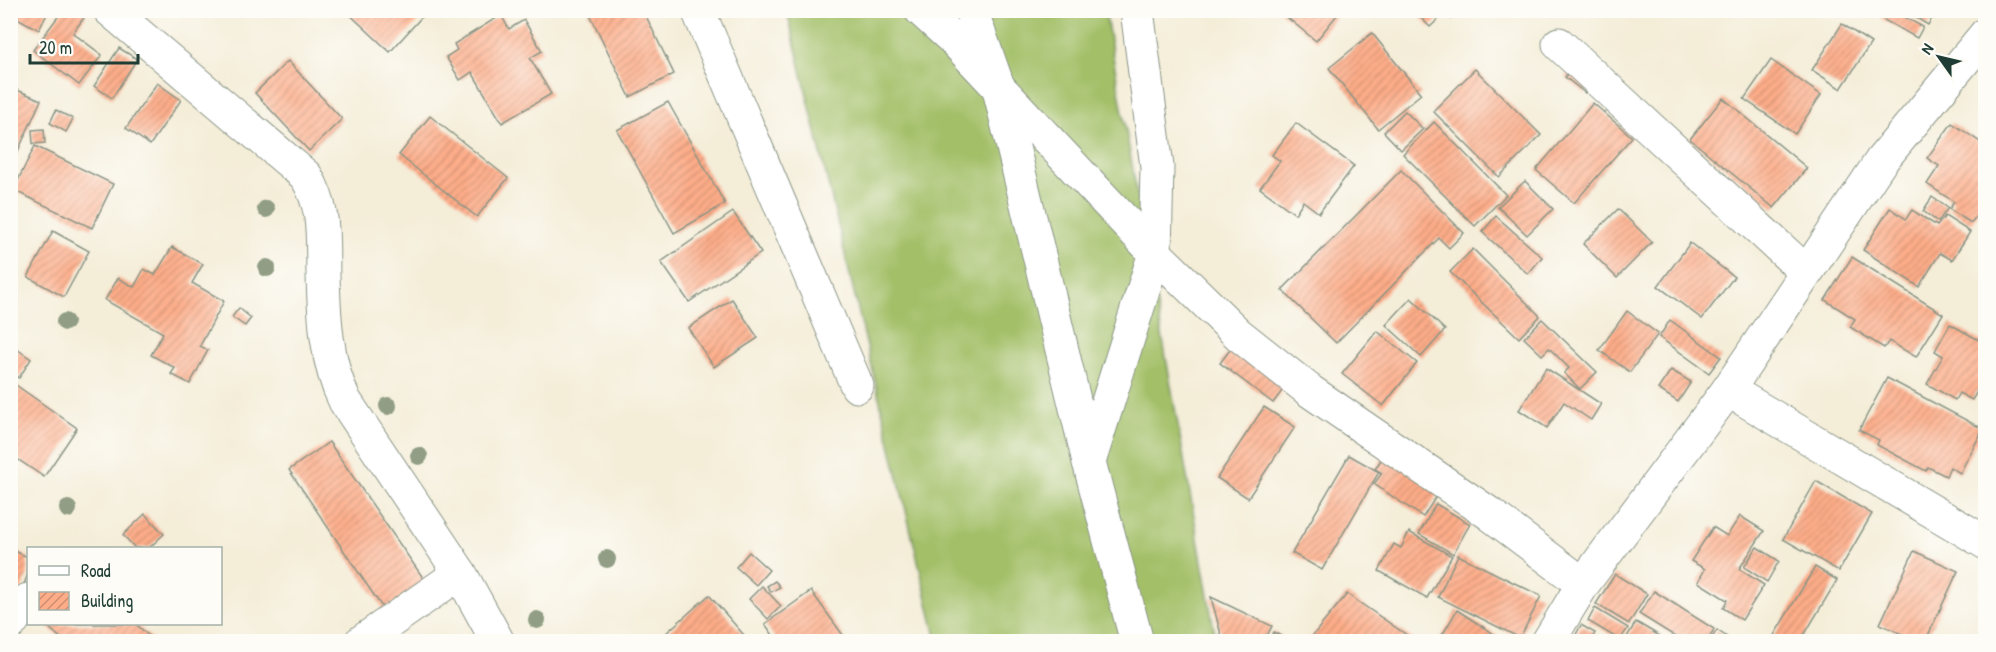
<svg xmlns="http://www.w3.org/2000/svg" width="1996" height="652" viewBox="0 0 1996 652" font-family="'Patrick Hand',sans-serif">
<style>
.grass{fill:#a3bf67;stroke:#617e4e;stroke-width:1.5}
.building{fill:url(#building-hatch)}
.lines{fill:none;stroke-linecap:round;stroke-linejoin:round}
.minor-casing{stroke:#8a9586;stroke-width:35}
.minor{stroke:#fff;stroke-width:33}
.tree{fill:#919e85}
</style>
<defs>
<pattern id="building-hatch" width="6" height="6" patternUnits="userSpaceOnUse" patternTransform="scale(1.5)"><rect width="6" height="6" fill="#fead89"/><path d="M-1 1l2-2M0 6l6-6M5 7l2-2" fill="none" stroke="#cd8e71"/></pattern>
</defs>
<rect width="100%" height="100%" fill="#fdfcf7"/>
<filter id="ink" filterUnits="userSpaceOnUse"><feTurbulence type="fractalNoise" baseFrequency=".0167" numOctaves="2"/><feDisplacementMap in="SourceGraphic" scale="12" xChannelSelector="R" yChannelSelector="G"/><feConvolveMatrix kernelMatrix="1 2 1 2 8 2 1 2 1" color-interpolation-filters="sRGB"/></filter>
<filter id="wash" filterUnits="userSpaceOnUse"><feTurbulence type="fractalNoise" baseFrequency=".008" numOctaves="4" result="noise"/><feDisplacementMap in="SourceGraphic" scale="24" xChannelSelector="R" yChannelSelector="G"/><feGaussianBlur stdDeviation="1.35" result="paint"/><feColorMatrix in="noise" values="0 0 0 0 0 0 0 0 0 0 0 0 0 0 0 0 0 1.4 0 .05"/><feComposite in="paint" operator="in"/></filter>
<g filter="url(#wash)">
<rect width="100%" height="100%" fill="#f4edd8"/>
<!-- grass -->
<polygon class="grass" points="787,11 1105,11 1216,641 937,641"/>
<g id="blocks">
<!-- building -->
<g class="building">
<polygon points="10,10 49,10 39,30 10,14"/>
<polygon points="63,10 80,10 86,15 73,33 102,55 79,85 33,50"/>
<polygon points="345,10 428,10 390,52"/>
<polygon points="593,10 643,10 674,74 630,97 589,13"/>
<polygon points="1278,10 1341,10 1316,41"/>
<polygon points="1413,10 1460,10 1451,19 1445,13 1430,27"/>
<polygon points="1885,10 1892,10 1923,27 1917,38 1882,19"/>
<polygon points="1903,10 1937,10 1928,25"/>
<polygon points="501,15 509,29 524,20 542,51 530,58 551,94 502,123 472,72 460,80 446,57 457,50 454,44"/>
<polygon points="1842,24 1871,43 1841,89 1812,70"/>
<polygon points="1372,33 1421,94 1378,129 1329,68"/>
<polygon points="119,48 137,59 112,98 94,86"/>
<polygon points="1771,60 1821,95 1795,134 1744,99"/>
<polygon points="288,61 342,119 309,151 255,93"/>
<polygon points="1574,65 1594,82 1585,93 1565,77"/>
<polygon points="1475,69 1541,135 1499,177 1433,111"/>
<polygon points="157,83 181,100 150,145 126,128"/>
<polygon points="10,87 41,100 10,169"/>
<polygon points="1723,98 1807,168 1774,208 1690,139"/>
<polygon points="668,102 725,204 674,233 617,130"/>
<polygon points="1593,103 1632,137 1574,203 1536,170"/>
<polygon points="56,110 73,119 66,132 50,123"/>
<polygon points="1405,111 1423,129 1401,150 1384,132"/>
<polygon points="430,116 508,178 477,217 399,155"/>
<polygon points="1434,122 1506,195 1475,226 1403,154"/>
<polygon points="1296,123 1354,166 1319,213 1303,201 1295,214 1260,188 1280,161 1272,155"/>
<polygon points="1952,123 1986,146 1986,203 1971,223 1949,209 1954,202 1927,184 1939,166 1927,158"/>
<polygon points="44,129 45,143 33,144 32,130"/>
<polygon points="35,146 113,184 92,228 13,190"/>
<polygon points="1401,170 1464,233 1449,248 1439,238 1336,343 1282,290"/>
<polygon points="1525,181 1553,209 1527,235 1498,207"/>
<polygon points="1932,197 1948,208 1938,222 1923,211"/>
<polygon points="1890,208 1906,219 1912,210 1937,226 1945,216 1970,232 1952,260 1940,253 1919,287 1863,250"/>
<polygon points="1618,209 1652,242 1617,278 1583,244"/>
<polygon points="733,212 761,253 689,302 661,262"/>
<polygon points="1496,216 1542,257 1528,274 1482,232"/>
<polygon points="53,231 89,251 64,297 28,277"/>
<polygon points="1690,243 1734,277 1702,319 1658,286"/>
<polygon points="172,247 203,264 192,283 224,301 200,346 208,350 190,384 171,374 175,368 151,355 163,333 105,300 118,278 134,287 144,269 155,275"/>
<polygon points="1473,249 1540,316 1519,338 1450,272"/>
<polygon points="1852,257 1943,314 1916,357 1889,341 1884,348 1850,327 1855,319 1825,300"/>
<polygon points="1411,298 1445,330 1421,357 1386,325"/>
<polygon points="732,299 758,338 714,367 688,328"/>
<polygon points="239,308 251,318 245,326 232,317"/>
<polygon points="1627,311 1658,334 1630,372 1599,350"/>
<polygon points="1542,319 1597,372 1580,389 1564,373 1569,368 1549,348 1542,355 1524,338"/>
<polygon points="1670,320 1721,357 1709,373 1659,337"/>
<polygon points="1950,324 1986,344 1986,395 1978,390 1972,400 1959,393 1955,400 1927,384 1943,356 1935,351"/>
<polygon points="1377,331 1417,363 1383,406 1342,374"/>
<polygon points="14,347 31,359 19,378 10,373 10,352"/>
<polygon points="1232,347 1285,387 1273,403 1220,363"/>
<polygon points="1546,368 1601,404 1591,420 1564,402 1547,428 1519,410"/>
<polygon points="1671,370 1691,382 1678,402 1658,389"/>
<polygon points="1887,378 1983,429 1960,473 1950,467 1946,476 1928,467 1926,471 1877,445 1879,440 1859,430"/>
<polygon points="13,383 77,428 44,477 10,454"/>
<polygon points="1264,407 1295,427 1248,498 1217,478"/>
<polygon points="329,442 426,582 384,610 289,470"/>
<polygon points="1349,455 1379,472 1322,570 1292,553"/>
<polygon points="1384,455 1439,492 1423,517 1374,484 1382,473 1375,469"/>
<polygon points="1816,481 1872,514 1839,571 1783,539"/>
<polygon points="1436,504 1470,524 1453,554 1419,534"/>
<polygon points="145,514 164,534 149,548 135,548 123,535"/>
<polygon points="1740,516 1764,531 1739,569 1764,585 1742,620 1723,608 1727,600 1698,582 1705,569 1691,561 1713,527 1727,536"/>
<polygon points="1409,532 1452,556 1427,598 1379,571 1394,544 1401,548"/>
<polygon points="1757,547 1779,561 1767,582 1744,567"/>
<polygon points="10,549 28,557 28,574 21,591 10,586"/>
<polygon points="1914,551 1958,571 1925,642 1919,642 1880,624"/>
<polygon points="749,552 769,570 756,585 736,567"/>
<polygon points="1458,555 1541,596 1520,638 1438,597"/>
<polygon points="1815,567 1837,580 1800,642 1770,642"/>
<polygon points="1615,574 1647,594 1629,624 1596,604"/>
<polygon points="775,581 780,587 771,592 767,586"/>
<polygon points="762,586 781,606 768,619 749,599"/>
<polygon points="811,591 848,642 778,642 765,624"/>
<polygon points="1654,591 1714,629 1707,642 1684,642 1639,614"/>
<polygon points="1347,594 1417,642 1309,640"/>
<polygon points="709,595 750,642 656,642"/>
<polygon points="1211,597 1272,626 1264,642 1223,642"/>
<polygon points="1595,608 1628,628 1620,640 1588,621"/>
<polygon points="1457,610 1506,642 1438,642"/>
<polygon points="1636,622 1670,642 1625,640"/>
<polygon points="45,624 136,624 155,642 65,642"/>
<polygon points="1581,625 1595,633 1590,642 1572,642"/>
<polygon points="1717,630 1734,642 1709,642"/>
<polygon points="1274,632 1291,642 1268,642"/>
</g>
</g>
</g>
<g filter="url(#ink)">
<use href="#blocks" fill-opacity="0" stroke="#8a9586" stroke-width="1.5"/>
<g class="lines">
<!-- minor casing -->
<g class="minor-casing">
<g id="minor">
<path d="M 110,10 L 306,176 C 326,210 322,235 323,274 C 324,316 326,363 345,401 L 460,573 L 498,642"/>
<polyline points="698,10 857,386"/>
<polyline points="921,10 953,39 1155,253 1238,334 1310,391 1490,514 1583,584"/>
<polyline points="971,10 999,89 1089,462 1137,642"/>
<polyline points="1559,44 1805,271"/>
<polyline points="1728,390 1986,543"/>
<polyline points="1089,462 1155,253 1157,167 1137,10"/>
<polyline points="10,624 28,600"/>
<polyline points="361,642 460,573"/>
<polyline points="1548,642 1583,584 1728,390 1881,161 1986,34"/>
</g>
</g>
<!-- minor -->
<use href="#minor" class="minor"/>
</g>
<!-- trees -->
<g class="tree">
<circle cx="266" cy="209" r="9"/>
<circle cx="267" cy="268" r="9"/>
<circle cx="65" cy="322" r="9"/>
<circle cx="388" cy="406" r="9"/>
<circle cx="419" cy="456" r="9"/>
<circle cx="68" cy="509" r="9"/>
<circle cx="607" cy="559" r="9"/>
<circle cx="537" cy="620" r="9"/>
</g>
</g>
<!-- margin -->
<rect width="1996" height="652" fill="none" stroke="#fdfcf7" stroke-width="36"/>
<!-- legend -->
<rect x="27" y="547" width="195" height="78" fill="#fdfcf7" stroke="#a4b0a9" stroke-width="1.5"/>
<rect x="39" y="566" width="30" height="9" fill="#ffffff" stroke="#a4b0a9" stroke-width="1.5"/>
<text x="81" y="577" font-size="18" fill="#1f3d34">Road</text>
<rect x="39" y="592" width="30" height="18" fill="url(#building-hatch)" stroke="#a4b0a9" stroke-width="1.5"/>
<text x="81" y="607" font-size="18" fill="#1f3d34">Building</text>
<!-- north arrow -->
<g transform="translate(1939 57) rotate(304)" stroke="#fdfcf7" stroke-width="4.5" paint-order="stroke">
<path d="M0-4.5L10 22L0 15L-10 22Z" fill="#1f3d34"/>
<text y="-9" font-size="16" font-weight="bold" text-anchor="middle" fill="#1f3d34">N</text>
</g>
<!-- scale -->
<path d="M30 54v9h108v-9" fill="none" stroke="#1f3d34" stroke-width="3"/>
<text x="39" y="54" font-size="18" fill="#1f3d34" stroke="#fdfcf7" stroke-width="4.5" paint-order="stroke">20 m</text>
</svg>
